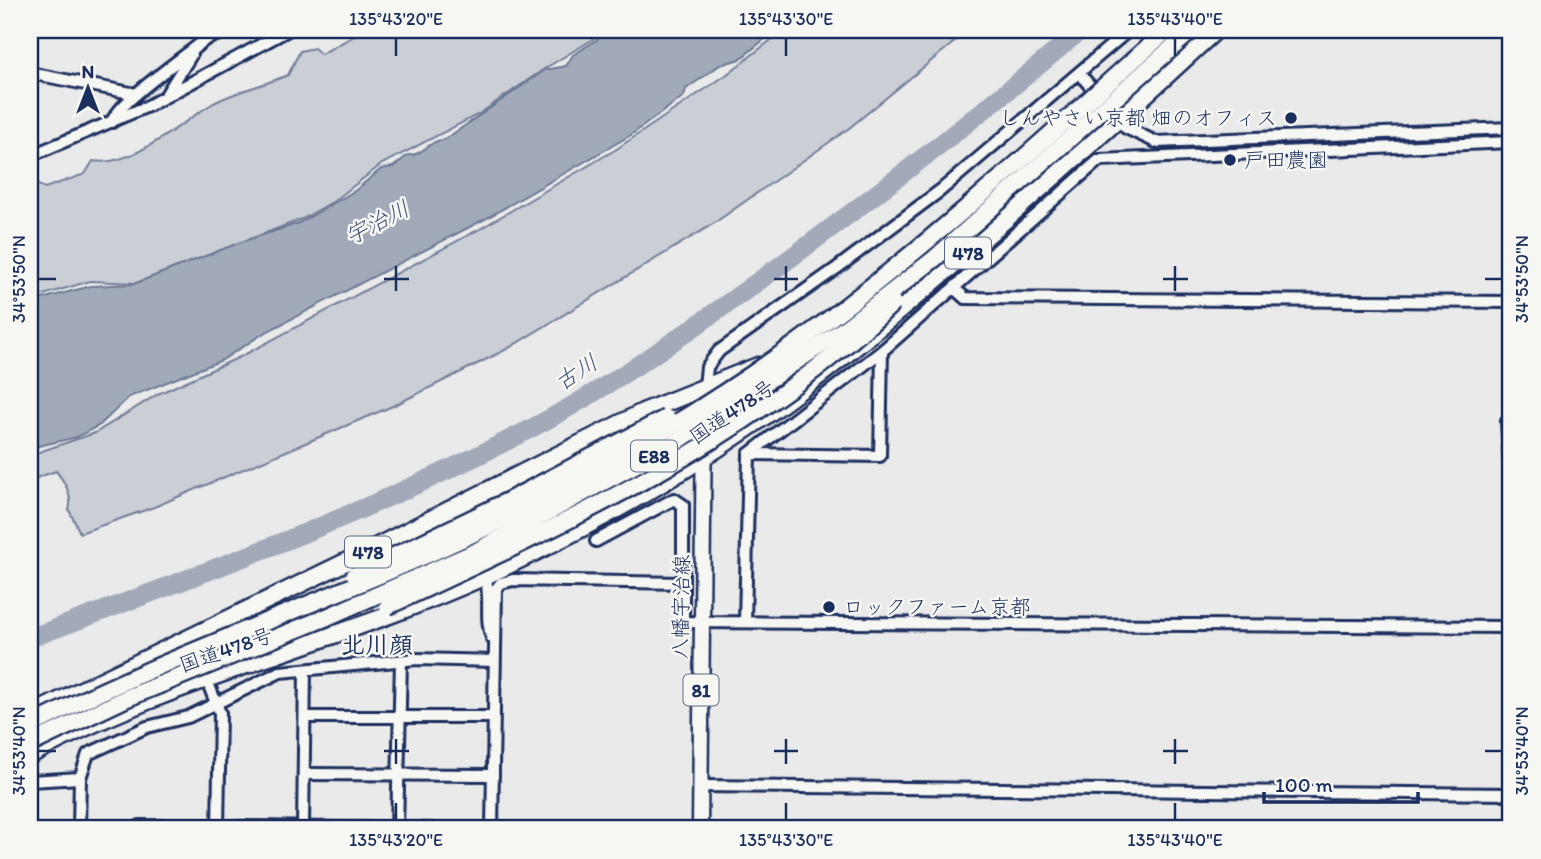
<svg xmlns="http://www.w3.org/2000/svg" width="1541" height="859" viewBox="0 0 1541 859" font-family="Itim,'Klee One',sans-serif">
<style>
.green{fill:#caced5;stroke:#727e9a;stroke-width:2}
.water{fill:#a2aaba;stroke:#6c7995;stroke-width:2}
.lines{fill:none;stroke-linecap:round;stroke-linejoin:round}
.stream{stroke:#6c7995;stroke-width:3.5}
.river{stroke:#a2aaba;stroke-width:19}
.minor-casing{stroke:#1b2f5e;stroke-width:16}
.major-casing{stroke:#1b2f5e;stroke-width:19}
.highway-casing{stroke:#1b2f5e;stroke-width:21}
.minor{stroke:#f6f6f2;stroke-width:10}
.major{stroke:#f6f6f2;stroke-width:14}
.highway{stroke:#f6f6f2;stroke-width:16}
.highway-bridge-casing{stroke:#1b2f5e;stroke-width:21;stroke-linecap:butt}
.highway-bridge{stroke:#f6f6f2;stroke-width:16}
.ticks{fill:none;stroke:#1b2f5e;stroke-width:2.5}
.poi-dot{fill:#1b2f5e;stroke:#f6f6f2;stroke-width:2.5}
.labels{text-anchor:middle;stroke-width:5;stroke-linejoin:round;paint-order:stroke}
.shield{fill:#f6f6f2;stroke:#5d6b8a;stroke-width:2}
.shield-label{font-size:19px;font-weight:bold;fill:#1b2f5e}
.poi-label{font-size:21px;fill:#1b2f5e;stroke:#f6f6f2;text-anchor:start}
.street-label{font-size:21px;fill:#1b2f5e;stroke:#f6f6f2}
.water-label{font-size:23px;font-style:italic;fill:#44547a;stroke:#f6f6f2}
.quarter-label{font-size:24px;font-weight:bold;fill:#1b2f5e;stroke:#f6f6f2}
.neatline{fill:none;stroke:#1b2f5e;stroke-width:2.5}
.ticks-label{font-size:18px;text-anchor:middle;fill:#1b2f5e}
</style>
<rect width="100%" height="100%" fill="#e9eae9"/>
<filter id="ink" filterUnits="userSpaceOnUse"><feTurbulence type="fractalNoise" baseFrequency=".0143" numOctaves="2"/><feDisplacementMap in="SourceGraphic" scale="14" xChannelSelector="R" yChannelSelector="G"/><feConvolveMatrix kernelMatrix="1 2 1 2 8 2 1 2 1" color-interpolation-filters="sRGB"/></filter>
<g filter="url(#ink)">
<!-- green -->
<g class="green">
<path d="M 365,30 L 608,30 L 544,69 L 479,114 L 382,164 L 334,201 L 302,219 L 136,283 L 90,281 L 30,299 L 30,186 L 36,184 L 45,188 L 85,174 L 93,161 C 132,168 180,123 212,104 C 232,92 265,85 288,75 L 300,51 L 314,48 L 321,54 Z"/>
<path d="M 784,30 L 969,30 L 848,129 L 713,224 L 507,349 L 395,405 L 154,507 L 80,533 L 69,510 C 73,497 65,482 56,471 L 30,480 L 30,455 L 95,433 L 158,394 L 242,356 L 478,230 L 615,150 L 726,75 Z"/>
</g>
<!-- water -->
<path class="water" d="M 612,30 L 776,30 L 740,59 L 720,65 L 686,89 L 684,96 L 631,135 L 485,219 L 264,333 L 222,360 L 129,397 L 100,425 L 77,437 L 30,448 L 30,302 L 91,286 L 134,284 L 241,242 L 299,223 L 356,190 L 381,169 L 393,167 L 408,155 C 422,157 430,139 444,140 L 545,70 L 566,66 L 573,55 Z"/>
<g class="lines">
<!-- stream -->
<g class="stream">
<polyline points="1324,145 1511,136"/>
<polyline points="1152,153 1288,147"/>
<polyline points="1030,213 1050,196"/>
</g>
<!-- river -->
<path class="river" d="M 30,638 C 204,573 380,510 545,421 C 627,376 705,320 781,265 C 883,190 984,112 1081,30"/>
<!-- minor casing -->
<g class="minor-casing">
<g id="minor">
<polyline points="206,39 230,30"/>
<polyline points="30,73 136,94"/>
<polyline points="1079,73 1126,128 1156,142 1511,128"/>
<polyline points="166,95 191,55"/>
<path d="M 112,122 C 117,103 187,55 206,39 L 213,30"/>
<polyline points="30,156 148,106 288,30"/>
<polyline points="955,289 965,298 1511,302"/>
<polyline points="705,386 707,367 719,351 837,268 941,190 1129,30"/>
<polyline points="1511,420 1507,421 1511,482"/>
<polyline points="749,454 880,456 882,351"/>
<polyline points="596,541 674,499 683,505 683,622 1511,627"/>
<path d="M 485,576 C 492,597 484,618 492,638"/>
<polyline points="745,622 749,454 882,351 1099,160 1511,142"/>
<polyline points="206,678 220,713 218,829"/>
<polyline points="305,717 493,717"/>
<polyline points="305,774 493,775"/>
<polyline points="30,781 80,778"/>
<polyline points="700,786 1511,794"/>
<polyline points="140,826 432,829"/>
<polyline points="79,829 80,778 88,754 147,727 188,717 280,672 417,659 494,661"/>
<polyline points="303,829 305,670"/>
<polyline points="397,829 401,661"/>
<polyline points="492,829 496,589 501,583 513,580 683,583"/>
</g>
</g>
<!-- major casing -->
<g class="major-casing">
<polyline id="major" points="700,829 704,415"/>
</g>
<!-- highway casing -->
<g class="highway-casing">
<g id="highway">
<polyline points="30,715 356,557 643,412 758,366"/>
<path d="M 30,755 C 174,677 335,644 483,577 C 574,535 666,485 748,428 C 812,384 872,334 931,284 C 1028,201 1123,116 1216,30"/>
</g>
</g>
<!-- minor -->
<use href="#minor" class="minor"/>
<!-- major -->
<use href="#major" class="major"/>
<!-- highway -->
<use href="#highway" class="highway"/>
<!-- highway-bridge casing -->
<g class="highway-bridge-casing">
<g id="highway-bridge">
<polyline points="355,575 506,502 666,418"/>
<path d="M 388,606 C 565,524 751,439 893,303"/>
<path d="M 30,726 C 194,642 372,588 537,502 C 638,449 737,389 828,320 C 947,230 1056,129 1167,30"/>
<polyline points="30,744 127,698 327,617 475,552 673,444 843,330 934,259 1192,30"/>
</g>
</g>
<!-- highway-bridge -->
<use href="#highway-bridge" class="highway-bridge"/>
</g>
</g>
<!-- ticks -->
<path class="ticks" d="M 396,38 L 396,56M 786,38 L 786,56M 1175,38 L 1175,56M 396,266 L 396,291M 786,266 L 786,291M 1175,266 L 1175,291M 38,279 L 56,279M 384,279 L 409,279M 774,279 L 798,279M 1163,279 L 1188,279M 1485,279 L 1502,279M 396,739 L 396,764M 786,739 L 786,764M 1175,739 L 1175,764M 38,751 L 56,751M 384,751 L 409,751M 774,751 L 798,751M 1163,751 L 1188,751M 1485,751 L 1502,751M 396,803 L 396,820M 786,803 L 786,820M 1175,803 L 1175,820"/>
<!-- markers -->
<g class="poi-dot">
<circle cx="1291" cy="118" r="7"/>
<circle cx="1230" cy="160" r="7"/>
<circle cx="829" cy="607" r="7"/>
</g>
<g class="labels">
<!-- shield labels -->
<g class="shield">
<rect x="945" y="237.5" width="46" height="31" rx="5"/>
<rect x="631" y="440.5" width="46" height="31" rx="5"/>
<rect x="345" y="536.5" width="46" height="31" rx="5"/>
<rect x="683.5" y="674.5" width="35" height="31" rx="5"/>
</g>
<g class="shield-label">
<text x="968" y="260">478</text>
<text x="654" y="463">E88</text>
<text x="368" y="559">478</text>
<text x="701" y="697">81</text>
</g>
<!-- poi labels -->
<g class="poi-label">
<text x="1277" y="125" text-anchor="end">しんやさい京都 畑のオフィス</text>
<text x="1244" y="167">戸田農園</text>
<text x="843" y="614">ロックファーム京都</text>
</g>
<!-- street labels -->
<g class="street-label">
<text transform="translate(732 412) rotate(-34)" y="7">国道478号</text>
<text transform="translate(681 607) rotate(-89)" y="7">八幡宇治線</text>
<text transform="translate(226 650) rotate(-19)" y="7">国道478号</text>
</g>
<!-- water labels -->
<g class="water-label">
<text transform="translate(377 222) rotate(-27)" y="8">宇治川</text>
<text transform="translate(576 372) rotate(-32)" y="8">古川</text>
</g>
<!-- quarter labels -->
<g class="quarter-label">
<text x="377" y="653">北川顔</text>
</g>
</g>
<!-- margin -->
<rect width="1541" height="859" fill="none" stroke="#f6f6f2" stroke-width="77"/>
<!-- north arrow -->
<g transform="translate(88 88)" stroke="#f6f6f2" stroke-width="5" paint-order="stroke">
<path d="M0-5L12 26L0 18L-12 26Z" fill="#1b2f5e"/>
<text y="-10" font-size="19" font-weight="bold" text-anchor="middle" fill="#1b2f5e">N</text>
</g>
<!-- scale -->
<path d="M1264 792v10h154v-10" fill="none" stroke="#1b2f5e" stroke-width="3.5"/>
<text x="1275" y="792" font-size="21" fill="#1b2f5e" stroke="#f6f6f2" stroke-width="5" paint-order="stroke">100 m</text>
<rect x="38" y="38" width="1464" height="782" class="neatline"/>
<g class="ticks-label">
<text x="396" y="25">135°43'20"E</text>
<text x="786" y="25">135°43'30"E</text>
<text x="1175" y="25">135°43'40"E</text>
<text transform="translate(19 279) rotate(-90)" y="6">34°53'50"N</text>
<text transform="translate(1522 279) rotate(-90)" y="6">34°53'50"N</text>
<text transform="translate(19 751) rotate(-90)" y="6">34°53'40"N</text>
<text transform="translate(1522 751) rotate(-90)" y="6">34°53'40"N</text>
<text x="396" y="846">135°43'20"E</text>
<text x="786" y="846">135°43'30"E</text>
<text x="1175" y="846">135°43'40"E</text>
</g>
</svg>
